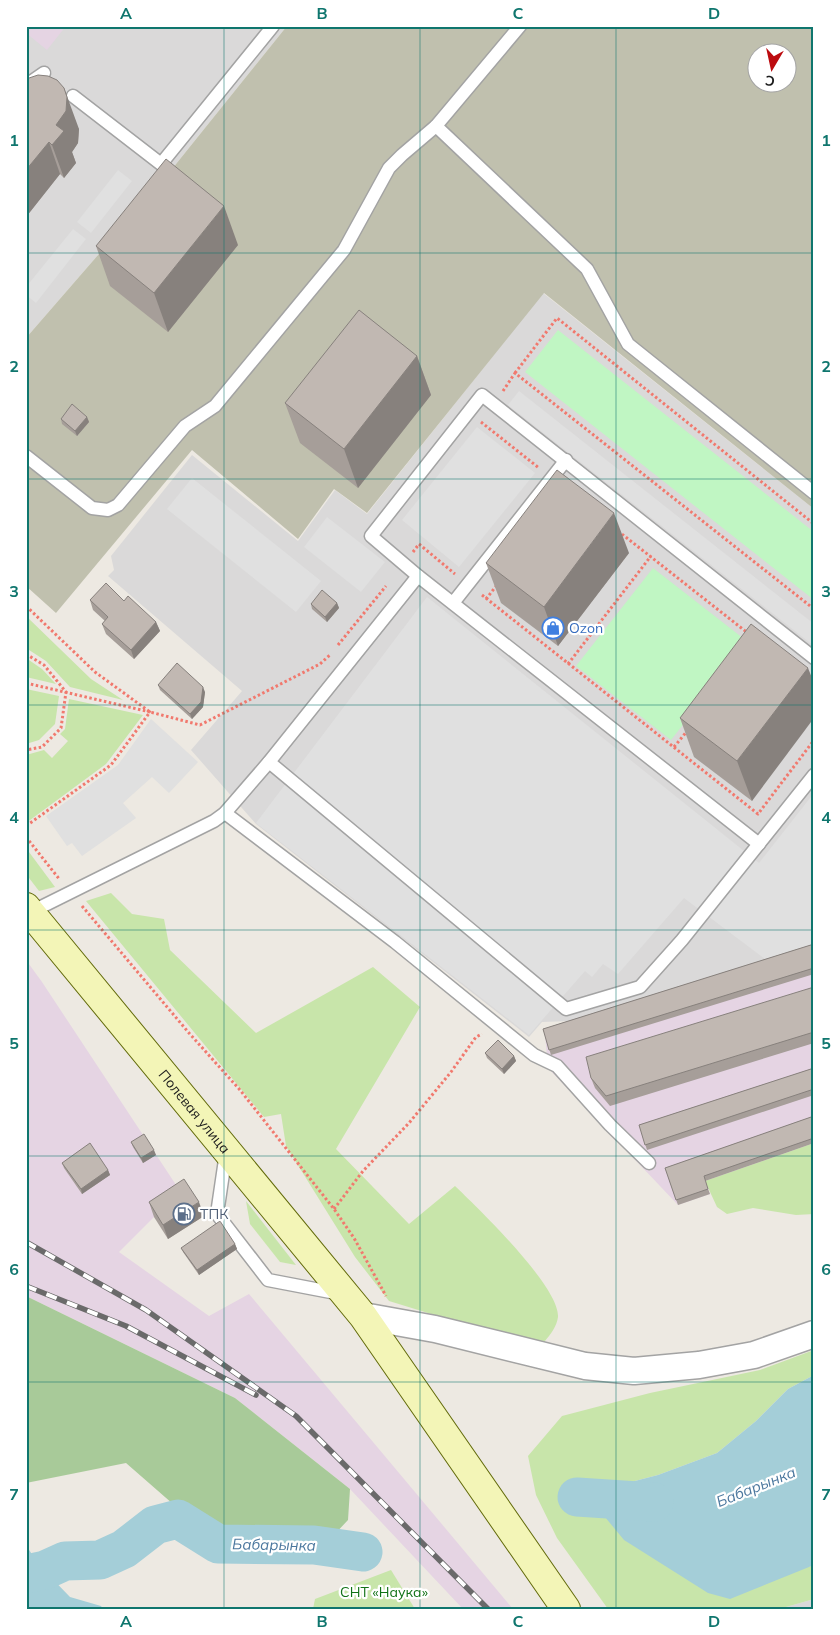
<svg xmlns="http://www.w3.org/2000/svg" width="840" height="1635" viewBox="0 0 840 1635" font-family="Mulish,sans-serif">
<style>
.residential{fill:#dad9d9}
.industrial{fill:#e5d4e3}
.construction{fill:#c0c0ae;fill-rule:evenodd}
.grass{fill:#c8e5aa}
.forest{fill:#a8ca99}
.park{fill:#c0f6c3}
.parking{fill:#e0e0e0}
.water{fill:#a4ced8}
.lines{fill:none;stroke-linecap:round;stroke-linejoin:round}
.river{stroke:#a4ced8;stroke-width:39}
.lane-casing{stroke:#a3a3a3;stroke-width:15}
.street-casing{stroke:#a3a3a3;stroke-width:29}
.secondary-casing{stroke:#636b0b;stroke-width:30}
.path{stroke:#f1796e;stroke-width:3;stroke-dasharray:2.5 2.5;stroke-linecap:butt}
.lane{stroke:#fff;stroke-width:12}
.street{stroke:#fff;stroke-width:26}
.secondary{stroke:#f3f5b7;stroke-width:28}
.rail-casing{stroke:#6a6a6a;stroke-width:5.5}
.rail{stroke:#fff;stroke-width:4;stroke-dasharray:11;stroke-linecap:butt}
.wall{fill:#a69e99}
.shaded-wall{fill:#87817d}
.building{fill:#c1b8b2;stroke:#87817d}
.grid{fill:none;stroke:#0f766e;stroke-width:1;stroke-opacity:0.55}
.labels{text-anchor:middle;stroke-width:4.5;stroke-linejoin:round;paint-order:stroke}
.shop-label{font-size:14px;fill:#366cbe;stroke:#fff;text-anchor:start}
.street-label{font-size:14px;fill:#1c1c1c;stroke:#fff}
.service-label{font-size:14px;fill:#4e5e75;stroke:#fff;text-anchor:start}
.park-label{font-size:14px;fill:#117217;stroke:#fff}
.water-label{font-size:15px;font-style:italic;fill:#4b779e;stroke:#fff}
.neatline{fill:none;stroke:#0f766e;stroke-width:2}
.grid-label{font-size:16px;text-anchor:middle;font-weight:bold;fill:#0f766e}
</style>
<rect width="100%" height="100%" fill="#ede9e2"/>
<!-- residential -->
<g class="residential">
<polygon points="26,26 287,26 164,179 26,338"/>
<polygon points="543,293 814,509 814,945 571,1021 542,1022 529,1037 256,824 191,750 242,691 108,576 114,570 111,556 192,455 298,541 335,490 367,514"/>
<polygon points="814,1599 814,1609 779,1609"/>
</g>
<!-- industrial -->
<g class="industrial">
<polygon points="26,26 66,26 47,50 26,33"/>
<polygon points="814,950 814,1143 706,1181 710,1194 678,1205 548,1068 545,1034"/>
<polygon points="26,960 42,982 184,1197 154,1217 119,1252 209,1316 249,1294 513,1609 463,1609 350,1489 235,1398 26,1296"/>
</g>
<!-- construction -->
<path class="construction" d="M 287,26 L 814,26 L 814,509 L 544,293 L 367,513 L 334,489 L 298,539 L 192,450 L 56,613 L 26,586 L 26,338 L 164,179 ZM 758,52 L 788,52 L 788,82 L 758,82 Z"/>
<!-- grass -->
<g class="grass">
<polygon points="26,616 91,679 123,700 70,687 46,661 26,648"/>
<polygon points="26,658 42,669 56,684 26,677"/>
<polygon points="26,689 59,696 55,724 39,740 26,744"/>
<polygon points="69,699 143,715 106,764 26,823 26,755 44,750 52,758 68,741 60,734 65,729"/>
<polygon points="26,848 55,887 39,891 26,874"/>
<path d="M 111,893 L 132,914 L 164,919 L 170,950 L 256,1033 L 373,967 L 420,1007 L 336,1149 L 409,1224 L 455,1186 C 478,1208 560,1287 558,1317 C 557,1326 550,1335 545,1341 L 516,1340 L 389,1301 L 355,1257 L 286,1146 L 281,1114 L 264,1117 L 86,901 Z"/>
<polygon points="814,1143 814,1214 796,1215 753,1208 727,1214 717,1207 705,1181"/>
<polygon points="246,1201 296,1265 280,1262 250,1224"/>
<polygon points="814,1350 814,1375 788,1389 756,1421 717,1453 658,1475 604,1489 808,1567 814,1565 814,1599 779,1609 608,1609 557,1538 536,1495 528,1456 562,1416 650,1393 760,1370"/>
<polygon points="391,1570 415,1609 313,1609 315,1599"/>
</g>
<!-- forest -->
<polygon class="forest" points="26,1296 235,1398 350,1489 348,1520 332,1537 222,1536 181,1511 126,1463 26,1483"/>
<!-- park -->
<g class="park">
<polygon points="558,330 814,532 814,600 525,372"/>
<polygon points="653,568 748,642 671,740 576,666"/>
</g>
<!-- parking -->
<g class="parking">
<polygon points="118,170 132,181 91,233 77,222"/>
<polygon points="73,229 86,239 36,303 26,295 26,287"/>
<polygon points="519,391 814,624 814,646 508,405"/>
<polygon points="477,427 535,473 459,567 402,520"/>
<polygon points="192,478 321,581 296,612 167,509"/>
<polygon points="327,517 385,562 361,592 304,547"/>
<polygon points="427,597 759,863 814,793 814,945 765,959 684,898 618,974 603,964 592,977 585,971 529,1035 256,823"/>
<polygon points="151,719 198,762 169,793 152,777 123,803 136,818 82,856 72,843 67,846 46,816 118,765"/>
</g>
<!-- water -->
<g class="water">
<polygon points="814,1375 814,1565 730,1599 708,1593 624,1540 600,1511 604,1489 658,1475 717,1453 756,1421 788,1389"/>
<polygon points="26,1545 38,1564 70,1597 101,1606 103,1609 26,1609"/>
</g>
<g class="lines">
<!-- river -->
<g class="river">
<polyline points="577,1497 654,1502"/>
<polyline points="26,1574 45,1570 65,1561 100,1560 124,1549 155,1525 178,1519 218,1544 314,1545 363,1552"/>
</g>
<!-- lane casing -->
<g class="lane-casing">
<g id="lane">
<polyline points="26,87 31,82 44,73"/>
<polyline points="73,96 161,164 273,26"/>
<polyline points="436,126 587,269 628,344 814,493"/>
<polyline points="26,456 92,508 108,510 118,505 185,426 215,406 344,250 389,168 402,155 436,126 520,26"/>
<polyline points="453,603 566,460"/>
<polyline points="269,762 566,1009 640,987 682,940 814,775"/>
<polyline points="225,813 395,942 534,1055 557,1066 610,1125 649,1163"/>
<polyline points="759,844 418,576 371,536 482,395 814,658"/>
<polyline points="31,912 214,821 225,813 269,762 418,576"/>
<polyline points="226,1153 217,1214 268,1280 341,1294"/>
</g>
</g>
<!-- street casing -->
<g class="street-casing">
<polyline id="street" points="363,1316 435,1329 585,1366 634,1371 699,1365 754,1355 814,1334"/>
</g>
<!-- secondary casing -->
<g class="secondary-casing">
<g id="secondary">
<path id="s1" d="M 26,907 L 363,1316 L 566,1609"/>
</g>
</g>
<!-- path -->
<g class="path">
<polyline points="515,373 557,318 814,524"/>
<polyline points="503,391 515,373 814,609"/>
<polyline points="481,422 539,468"/>
<polyline points="618,531 749,634"/>
<polyline points="413,552 419,544 455,574"/>
<polyline points="482,595 758,814 814,740"/>
<polyline points="486,599 497,585"/>
<polyline points="26,606 95,672 150,712 200,725 320,664 331,654"/>
<polyline points="338,645 386,586"/>
<polyline points="26,654 44,665 66,692 61,728 42,747 26,750"/>
<polyline points="568,664 651,556"/>
<polyline points="26,683 150,712 111,765 26,826"/>
<polyline points="674,747 688,730"/>
<polyline points="26,837 60,880"/>
<polyline points="82,906 189,1033 240,1090 334,1209 354,1238 386,1296"/>
<polyline points="334,1209 363,1171 409,1123 451,1072 476,1037 482,1034"/>
</g>
<!-- lane -->
<use href="#lane" class="lane"/>
<!-- street -->
<use href="#street" class="street"/>
<!-- secondary -->
<use href="#secondary" class="secondary"/>
<!-- rail casing -->
<g class="rail-casing">
<g id="rail">
<polyline points="26,1242 146,1310 296,1416 488,1609"/>
<polyline points="26,1286 126,1326 256,1395"/>
</g>
</g>
<!-- rail -->
<use href="#rail" class="rail"/>
</g>
<!-- wall -->
<g class="wall">
<polygon points="26,81 79,129 78,143 72,152 76,163 64,178 60,174 26,217"/>
<polygon points="238,245 168,332 110,286 96,246"/>
<polygon points="417,356 431,395 358,488 300,443 285,403"/>
<polygon points="87,417 89,422 77,436 62,424 61,419"/>
<polygon points="629,553 558,646 501,603 486,563"/>
<polygon points="90,600 124,601 156,622 160,631 134,659 106,634 102,624 105,621 93,610"/>
<polygon points="337,603 339,608 327,622 312,609 311,604"/>
<polygon points="808,668 752,801 694,757 680,718"/>
<polygon points="158,685 205,692 203,707 192,719 160,690"/>
<polygon points="814,944 814,974 551,1055 543,1029"/>
<polygon points="814,987 814,1043 610,1106 595,1088 591,1078"/>
<polygon points="485,1053 514,1056 516,1061 504,1074 487,1058"/>
<polygon points="814,1068 814,1095 647,1150 639,1125"/>
<polygon points="814,1116 814,1143 705,1181 710,1194 678,1205 665,1168"/>
<polygon points="131,1142 156,1155 143,1163 133,1147"/>
<polygon points="62,1163 108,1170 110,1175 82,1194 64,1168"/>
<polygon points="149,1202 204,1216 168,1239 154,1217"/>
<polygon points="235,1244 237,1249 199,1275 183,1252 181,1248"/>
</g>
<!-- shaded-wall -->
<g class="shaded-wall">
<polygon points="64,88 79,129 78,143 72,152 76,163 64,178 52,145"/>
<polygon points="49,142 60,174 26,217 26,170"/>
<polygon points="224,206 238,245 168,332 154,293"/>
<polygon points="417,356 431,395 358,488 344,449"/>
<polygon points="87,417 89,422 77,436 75,431"/>
<polygon points="614,513 629,553 558,646 544,607"/>
<polygon points="337,603 339,608 327,622 325,617"/>
<polygon points="156,622 160,631 134,659 131,650"/>
<polygon points="808,668 814,683 814,718 752,801 737,761"/>
<polygon points="203,687 205,692 203,707 192,719 190,714"/>
<polygon points="514,1056 516,1061 504,1074 502,1069"/>
<polygon points="154,1150 156,1155 143,1163 141,1158"/>
<polygon points="108,1170 110,1175 82,1194 81,1189"/>
<polygon points="199,1202 204,1216 168,1239 163,1225"/>
<polygon points="235,1244 237,1249 199,1275 197,1270"/>
</g>
<!-- building -->
<g class="building">
<polygon points="38,75 48,76 57,80 64,88 67,97 66,111 56,125 64,131 52,145 49,142 26,170 26,81 29,78"/>
<polygon points="166,159 224,206 154,293 96,246"/>
<polygon points="359,310 417,356 344,449 285,403"/>
<polygon points="72,404 87,417 75,431 61,419"/>
<polygon points="557,470 614,513 544,607 486,563"/>
<polygon points="106,583 124,601 128,596 156,622 131,650 102,624 108,617 90,600"/>
<polygon points="322,590 337,603 325,617 311,604"/>
<polygon points="751,624 808,668 737,761 680,718"/>
<polygon points="177,663 203,687 201,702 190,714 158,685"/>
<polygon points="814,944 814,968 549,1050 543,1029"/>
<polygon points="814,987 814,1032 606,1096 591,1078 586,1057"/>
<polygon points="498,1040 514,1056 502,1069 485,1053"/>
<polygon points="814,1068 814,1089 645,1145 639,1125"/>
<polygon points="814,1116 814,1138 704,1176 708,1189 676,1200 665,1168"/>
<polygon points="144,1134 154,1150 141,1158 131,1142"/>
<polygon points="90,1143 108,1170 81,1189 62,1163"/>
<polygon points="184,1179 199,1202 163,1225 149,1202"/>
<polygon points="220,1221 235,1244 197,1270 181,1248"/>
</g>
<!-- grid -->
<path class="grid" d="M 224,26 L 224,1609M 420,26 L 420,1609M 616,26 L 616,1609M 26,253 L 814,253M 26,479 L 814,479M 26,705 L 814,705M 26,930 L 814,930M 26,1156 L 814,1156M 26,1382 L 814,1382"/>
<!-- icons -->
<defs>
<g id="shop-ring" transform="scale(1.125)"><circle r="9.5" fill="#fff" stroke="#3f7fe0" stroke-width="1.5"/><path d="M-5-2.5h2.3a2.7 3.5 0 0 1 5.4 0H5L5.5 6h-11ZM-1.5-2.5h3a1.5 2.3 0 0 0-3 0Z" fill="#3f7fe0"/></g>
<g id="fuel-ring" transform="scale(1.125)"><circle r="9.5" fill="#fff" stroke="#5c6f8a" stroke-width="1.5"/><path d="M-5.5-6h7V0h2V4h1.3V-2.5L3-4.5l.8-.8L6-3V5H2.5V1h-1V6h-7ZM-4.2-4.7v3.2H.2V-4.7Z" fill="#5c6f8a"/></g>
</defs>
<g fill-rule="evenodd">
<use href="#shop-ring" x="553" y="628"/>
<use href="#fuel-ring" x="184" y="1214"/>
</g>
<g class="labels">
<!-- shop labels -->
<g class="shop-label">
<text x="569" y="633">Ozon</text>
</g>
<!-- street labels -->
<g class="street-label">
<text dy="5" stroke="none"><textPath href="#s1" startOffset="265">Полевая улица</textPath></text>
</g>
<!-- service labels -->
<g class="service-label">
<text x="200" y="1219">ТПК</text>
</g>
<!-- park labels -->
<g class="park-label">
<text x="384" y="1597">СНТ «Наука»</text>
</g>
<!-- water labels -->
<g class="water-label">
<text transform="translate(756 1487) rotate(-22)" y="5">Бабарынка</text>
<text transform="translate(274 1545) rotate(1)" y="5">Бабарынка</text>
</g>
</g>
<!-- border -->
<rect width="840" height="1635" fill="none" stroke="#ffffff" stroke-width="55"/>
<!-- north arrow -->
<g transform="translate(772 68) rotate(189)"><circle r="24" fill="#ffffff" stroke="#a4a4a4"/>
<path d="M0-4L9 19L0 12L-9 19Z" fill="#bc0b0f"/>
<text y="-8" font-size="14" font-weight="bold" text-anchor="middle" fill="#1c1c1c">С</text>
</g>
<rect x="28" y="28" width="784" height="1580" class="neatline"/>
<g class="grid-label">
<text x="126" y="19">A</text>
<text x="322" y="19">B</text>
<text x="518" y="19">C</text>
<text x="714" y="19">D</text>
<text x="14" y="146">1</text>
<text x="826" y="146">1</text>
<text x="14" y="372">2</text>
<text x="826" y="372">2</text>
<text x="14" y="597">3</text>
<text x="826" y="597">3</text>
<text x="14" y="823">4</text>
<text x="826" y="823">4</text>
<text x="14" y="1049">5</text>
<text x="826" y="1049">5</text>
<text x="14" y="1275">6</text>
<text x="826" y="1275">6</text>
<text x="14" y="1500">7</text>
<text x="826" y="1500">7</text>
<text x="126" y="1627">A</text>
<text x="322" y="1627">B</text>
<text x="518" y="1627">C</text>
<text x="714" y="1627">D</text>
</g>
</svg>
